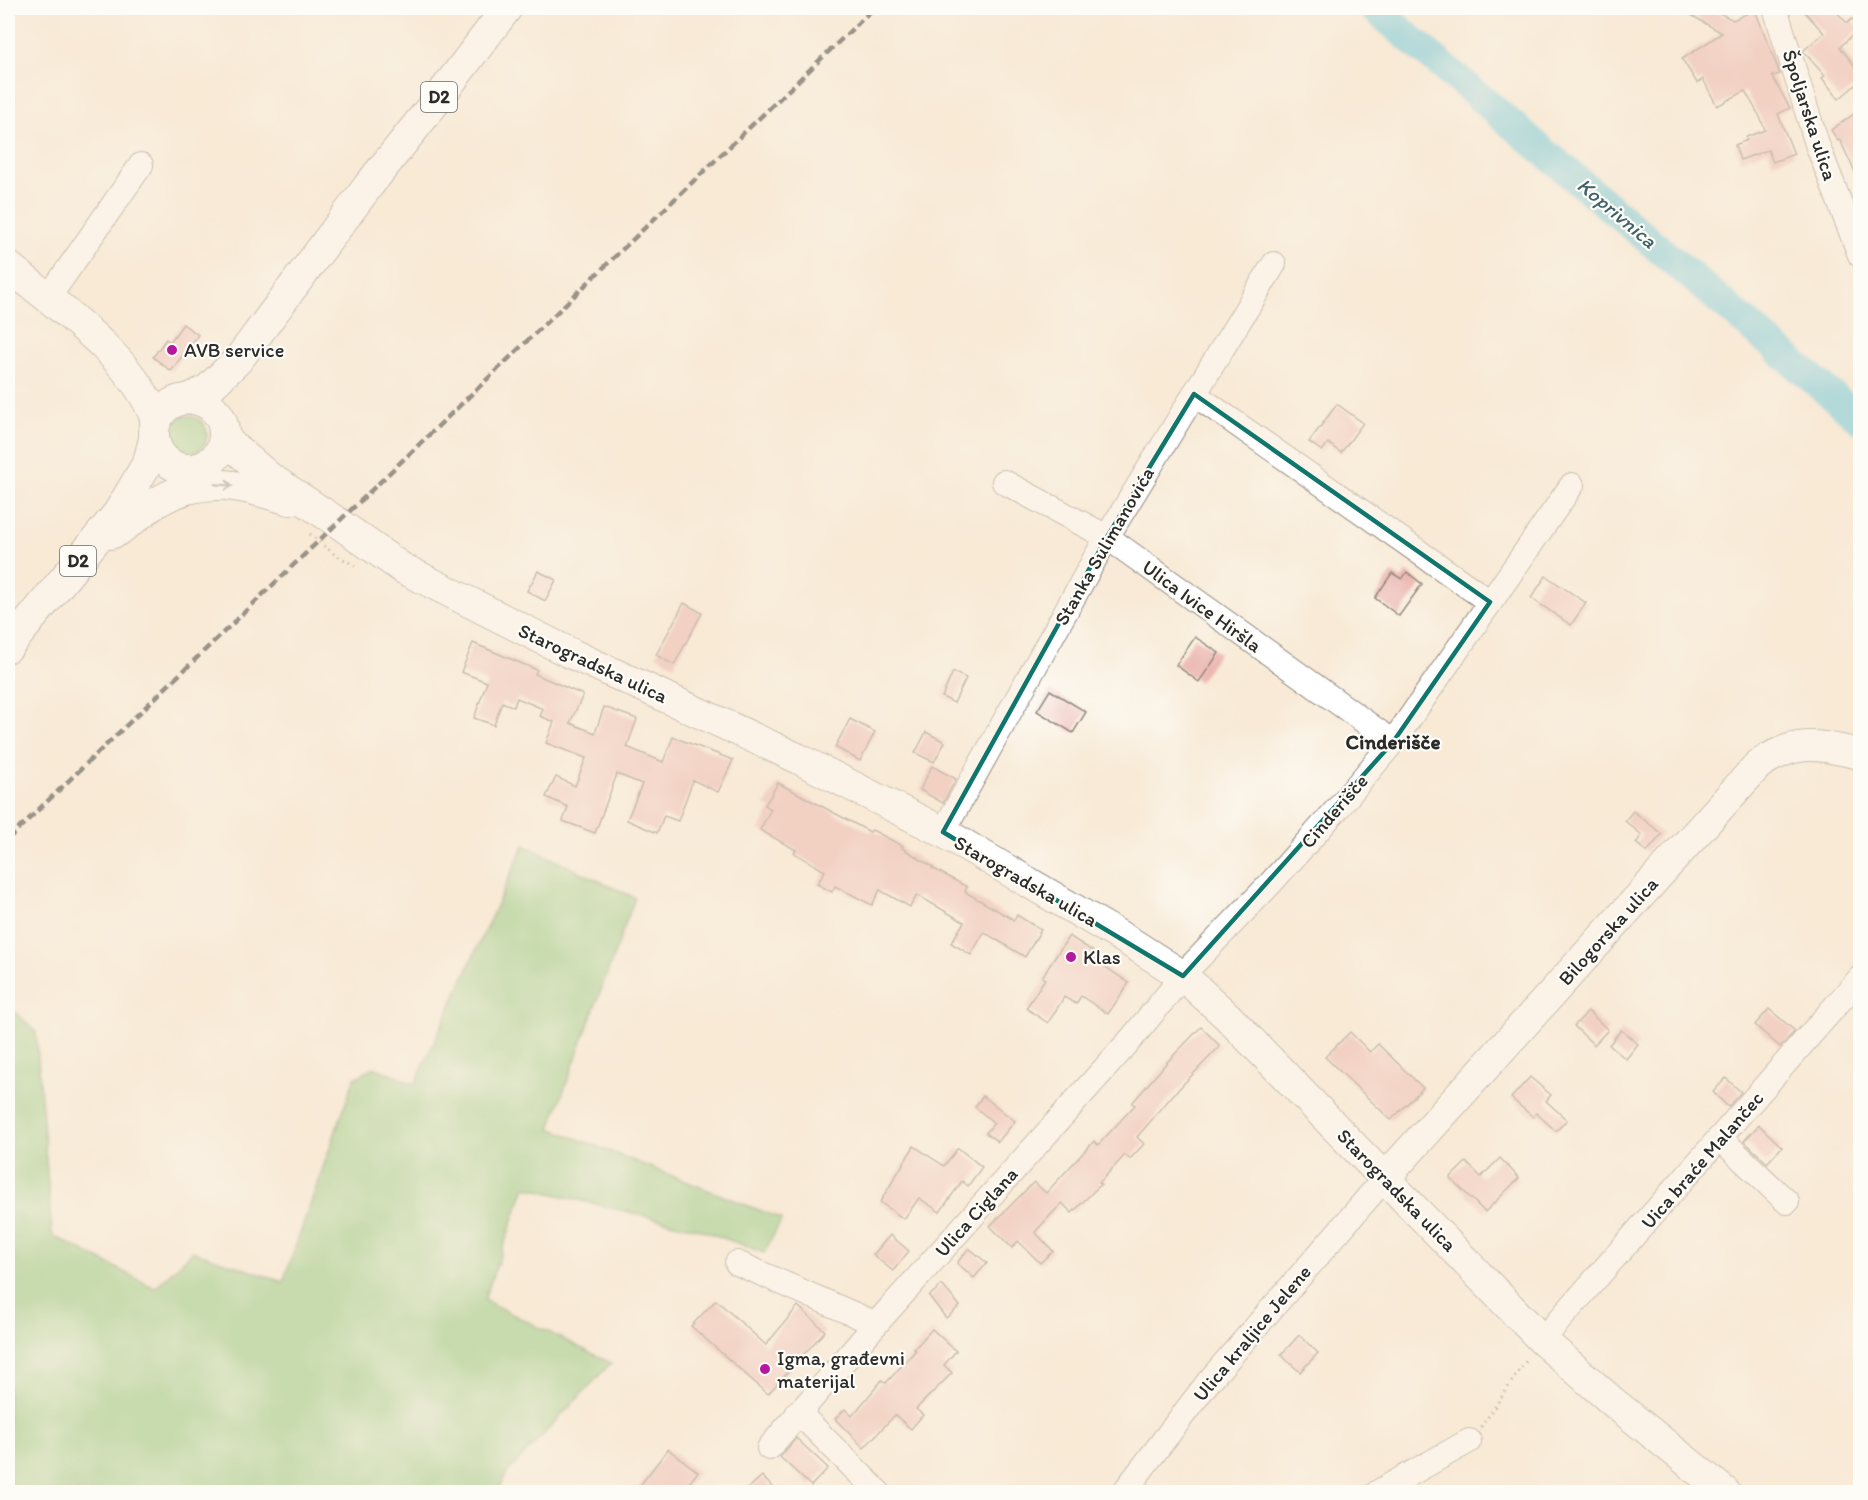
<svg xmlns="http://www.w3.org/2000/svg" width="1868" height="1500" viewBox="0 0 1868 1500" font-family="Itim,sans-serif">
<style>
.green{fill:#8dc97e;stroke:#5c7a54;stroke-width:1.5}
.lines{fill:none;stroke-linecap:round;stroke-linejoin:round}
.river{stroke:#61c6de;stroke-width:30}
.building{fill:#ebb4ae}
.minor-casing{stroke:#928a80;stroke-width:26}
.major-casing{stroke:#928a80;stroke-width:32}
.path{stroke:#928a80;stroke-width:3;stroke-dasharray:1.5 4.5;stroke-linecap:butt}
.minor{stroke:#fff;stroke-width:24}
.major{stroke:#fff;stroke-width:30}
.rail{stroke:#2b2b2b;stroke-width:4.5;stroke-dasharray:9 4.5;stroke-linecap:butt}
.oneway{stroke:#a0a0a0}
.marked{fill:none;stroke:#0f766e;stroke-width:4.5;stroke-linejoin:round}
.poi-dot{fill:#b5179e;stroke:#fdfcf7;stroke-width:2}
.labels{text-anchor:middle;stroke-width:4.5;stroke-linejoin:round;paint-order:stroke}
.shield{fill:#fdfcf7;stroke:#6a6a68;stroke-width:1.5}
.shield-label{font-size:18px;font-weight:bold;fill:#2b2b2b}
.street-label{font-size:20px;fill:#2b2b2b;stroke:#fdfcf7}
.poi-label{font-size:20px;fill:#2b2b2b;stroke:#fdfcf7;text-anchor:start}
.water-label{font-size:21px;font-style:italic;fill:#3e616a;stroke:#fdfcf7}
.neighbourhood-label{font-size:21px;font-weight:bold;fill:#2b2b2b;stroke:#fdfcf7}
</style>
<rect width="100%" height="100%" fill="#fdfcf7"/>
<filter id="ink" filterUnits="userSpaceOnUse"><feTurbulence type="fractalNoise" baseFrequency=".0167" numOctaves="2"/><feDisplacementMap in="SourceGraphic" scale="12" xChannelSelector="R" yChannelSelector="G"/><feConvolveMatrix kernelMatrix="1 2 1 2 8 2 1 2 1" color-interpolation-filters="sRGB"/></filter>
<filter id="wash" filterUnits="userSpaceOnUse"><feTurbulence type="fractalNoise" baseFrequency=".008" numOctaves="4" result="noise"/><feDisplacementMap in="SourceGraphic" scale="24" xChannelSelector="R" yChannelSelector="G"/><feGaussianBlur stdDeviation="1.35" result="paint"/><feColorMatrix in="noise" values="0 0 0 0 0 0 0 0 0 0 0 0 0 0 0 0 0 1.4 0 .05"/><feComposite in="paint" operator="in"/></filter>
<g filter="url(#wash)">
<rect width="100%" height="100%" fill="#f8ead6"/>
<!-- green -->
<g class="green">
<circle cx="188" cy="435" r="19"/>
<polygon points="524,845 635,898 550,1128 782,1219 764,1253 699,1229 525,1187 484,1300 611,1363 507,1473 496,1492 8,1492 8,1005 36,1032 52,1235 155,1288 193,1251 283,1282 354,1079 374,1067 415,1084"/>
</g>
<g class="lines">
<!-- river -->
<polyline class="river" points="1374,8 1860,419"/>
</g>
<g id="blocks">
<!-- building -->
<g class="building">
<polygon points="1679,8 1709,8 1733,20 1755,10 1780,74 1772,76 1790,108 1778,114 1794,154 1773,162 1768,150 1740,160 1735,145 1747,140 1746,137 1765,130 1760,117 1745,91 1717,106 1703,79 1697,83 1682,59 1722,33"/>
<polygon points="1801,8 1833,8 1847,23 1852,19 1860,28 1840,47 1860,73 1860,81 1839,99 1822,78 1825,76 1803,51 1824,33"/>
<polygon points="1860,110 1860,183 1840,140 1838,141 1831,130"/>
<polygon points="183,324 198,335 171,371 153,357 166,339 170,342"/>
<polygon points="1337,404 1363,423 1341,453 1328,443 1322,451 1309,442"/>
<polygon points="538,571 556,580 545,601 527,591"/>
<polygon points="1407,572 1422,584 1399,616 1375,598 1392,573 1402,579"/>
<polygon points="1546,576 1586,603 1571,625 1531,598"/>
<polygon points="684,603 702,613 674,665 656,655"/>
<polygon points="1195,637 1219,653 1199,682 1176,665"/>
<polygon points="473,643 537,670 535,674 583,695 570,723 595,733 604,707 637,719 627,747 663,762 673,737 733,760 718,792 693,780 678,821 664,816 657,833 627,820 642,784 617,774 595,833 563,821 568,807 546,797 556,777 575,786 586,758 546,743 554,722 540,716 543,709 517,698 514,707 502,702 494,725 474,718 487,682 461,672"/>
<polygon points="953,672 966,678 954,703 942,697"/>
<polygon points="1050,690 1086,712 1073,733 1037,711"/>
<polygon points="850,719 875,732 860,761 835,747"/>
<polygon points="926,732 945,742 934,762 915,753"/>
<polygon points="932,766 956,779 943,803 920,790"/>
<polygon points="778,783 870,832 872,830 903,846 902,848 933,867 932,868 967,887 965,892 1014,920 1017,915 1041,930 1025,957 984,932 971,955 951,943 964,922 917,895 910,907 880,890 872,905 835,886 832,892 817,884 825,871 794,853 796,850 760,830 771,809 765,805"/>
<polygon points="1633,811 1662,834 1647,852 1636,843 1642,835 1625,821"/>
<polygon points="1069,936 1094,952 1091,957 1129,983 1108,1014 1081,996 1076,1004 1064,997 1048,1023 1026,1008 1045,979 1042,977"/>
<polygon points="1769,1009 1795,1031 1780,1047 1755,1025"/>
<polygon points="1588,1011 1608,1030 1594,1045 1574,1026"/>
<polygon points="1201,1027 1220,1046 1173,1095 1137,1137 1144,1144 1130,1159 1125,1155 1099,1183 1101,1184 1072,1213 1062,1203 1035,1232 1053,1251 1040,1263 1018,1241 1012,1248 990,1226 1034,1182 1046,1193 1094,1141 1098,1145 1135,1105 1132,1103 1169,1060"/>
<polygon points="1621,1030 1638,1044 1626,1059 1609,1045"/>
<polygon points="1350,1032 1370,1052 1378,1044 1423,1088 1391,1120 1325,1057"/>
<polygon points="1530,1077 1551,1095 1546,1101 1567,1120 1556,1131 1536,1113 1533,1117 1511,1098"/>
<polygon points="1726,1078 1741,1092 1728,1107 1713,1092"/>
<polygon points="983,1096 1015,1121 998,1142 986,1133 994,1123 975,1107"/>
<polygon points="1759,1125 1782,1147 1767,1163 1744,1141"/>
<polygon points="914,1146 944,1166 958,1148 982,1167 968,1186 962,1181 940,1212 919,1198 904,1219 880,1202"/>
<polygon points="1500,1158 1519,1178 1485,1212 1450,1178 1466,1162 1481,1177"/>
<polygon points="890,1235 909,1251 893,1271 873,1255"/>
<polygon points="969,1248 987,1263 974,1278 957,1263"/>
<polygon points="942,1285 960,1306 946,1318 929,1296"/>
<polygon points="716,1300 766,1345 798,1306 825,1331 768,1394 691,1326"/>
<polygon points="932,1329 956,1351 944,1365 952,1373 916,1409 923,1415 911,1429 895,1415 864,1448 835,1419 845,1409 852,1416 882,1380 886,1383 916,1350 914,1349"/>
<polygon points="1299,1335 1318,1353 1300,1372 1281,1355"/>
<polygon points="796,1438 828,1468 811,1486 780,1457"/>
<polygon points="668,1449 698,1472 682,1492 635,1492"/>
<polygon points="762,1476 777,1492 744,1492"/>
</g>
</g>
</g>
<g filter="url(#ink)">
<use href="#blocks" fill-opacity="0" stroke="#928a80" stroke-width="1.5"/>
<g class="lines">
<!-- minor casing -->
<g class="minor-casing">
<g id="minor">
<polyline points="1775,8 1817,144 1860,255"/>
<polyline points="48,298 141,165"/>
<polyline points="1194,394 1490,602"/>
<polyline points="1004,482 1107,537 1393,742"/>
<polyline points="943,832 1107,537 1274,264"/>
<polyline points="1721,1139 1787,1202"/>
<polyline points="737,1263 876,1324"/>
<polyline points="1542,1340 1860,978"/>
<polyline points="798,1412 878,1492"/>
<polyline points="769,1448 876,1324 1132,1038 1192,965 1269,885 1338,808 1393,742 1572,485"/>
<polyline points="1124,1492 1209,1381 1385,1178"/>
<polyline points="1378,1492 1469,1441"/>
</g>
</g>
<!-- major casing -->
<g class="major-casing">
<g id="major">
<path d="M 8,266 C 56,305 137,361 156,421"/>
<polyline points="188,399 207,390 238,360 369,185 437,100 507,8"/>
<circle cx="189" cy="434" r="35"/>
<polyline points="224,434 229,443 269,477 337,522 402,568 572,654 797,758 943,832 1130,942 1183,976 1227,1016 1542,1340 1613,1402 1725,1492"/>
<path d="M 110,534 L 118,531 C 132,521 145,510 159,501 C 205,474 243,486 290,500"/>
<polyline points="8,647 118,513 148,462 154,439"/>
<path d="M 1385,1178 L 1758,765 C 1797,738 1817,745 1860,754"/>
</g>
</g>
<!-- path -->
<g class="path">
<polyline points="310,534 334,554 356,566"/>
<polyline points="1481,1427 1528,1358"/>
</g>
<!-- minor -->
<use href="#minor" class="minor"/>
<!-- major -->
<use href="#major" class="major"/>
<!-- rail -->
<polyline class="rail" points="8,839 874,8"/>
</g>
<!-- one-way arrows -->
<defs><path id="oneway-shaft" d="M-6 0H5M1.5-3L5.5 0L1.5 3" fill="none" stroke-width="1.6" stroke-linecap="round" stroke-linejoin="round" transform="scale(1.5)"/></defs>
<use class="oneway" href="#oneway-shaft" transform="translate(224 485) rotate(5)"/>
</g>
<!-- marked area -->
<path d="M0 0H1868V1500H0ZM 1194,394 L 1490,602 L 1393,742 L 1183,976 L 943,832 L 1107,537 Z" fill="#f8ead6" fill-opacity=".55" fill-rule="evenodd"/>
<path class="marked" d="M 1194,394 L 1490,602 L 1393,742 L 1183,976 L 943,832 L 1107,537 Z"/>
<!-- markers -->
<g class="poi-dot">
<circle cx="172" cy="350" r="6"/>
<circle cx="1071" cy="957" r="6"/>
<circle cx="765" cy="1369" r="6"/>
</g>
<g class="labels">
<!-- shield labels -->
<g class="shield">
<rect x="421" y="82" width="36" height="30" rx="4.5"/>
<rect x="60" y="546" width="36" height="30" rx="4.5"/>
</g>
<g class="shield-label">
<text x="439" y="103">D2</text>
<text x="78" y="567">D2</text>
</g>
<!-- street labels -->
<g class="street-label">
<text transform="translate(1810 115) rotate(72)" y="7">Špoljarska ulica</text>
<text transform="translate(1104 546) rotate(-60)" y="7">Stanka Sulimanovića</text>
<text transform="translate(1202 606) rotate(36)" y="7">Ulica Ivice Hiršla</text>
<text transform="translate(593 663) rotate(25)" y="7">Starogradska ulica</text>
<text transform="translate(1334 811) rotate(-49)" y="7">Cinderišče</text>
<text transform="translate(1026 881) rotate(30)" y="7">Starogradska ulica</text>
<text transform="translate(1608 931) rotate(-48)" y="7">Bilogorska ulica</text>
<text transform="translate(1702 1160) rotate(-49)" y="7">Uica braće Malančec</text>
<text transform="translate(1397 1190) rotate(46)" y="7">Starogradska ulica</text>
<text transform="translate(976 1212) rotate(-48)" y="7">Ulica Ciglana</text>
<text transform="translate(1252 1333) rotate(-50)" y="7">Ulica kraljice Jelene</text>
</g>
<!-- poi labels -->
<g class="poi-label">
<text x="184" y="357">AVB service</text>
<text x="1083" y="964">Klas</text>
<text x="777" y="1365">Igma, građevni<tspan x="777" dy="23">materijal</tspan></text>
</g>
<!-- water labels -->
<g class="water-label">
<text transform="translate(1617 213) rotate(40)" y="7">Koprivnica</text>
</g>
<!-- neighbourhood labels -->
<g class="neighbourhood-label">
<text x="1393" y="749">Cinderišče</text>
</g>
</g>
<!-- margin -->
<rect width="1868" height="1500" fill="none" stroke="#fdfcf7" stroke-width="30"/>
</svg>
